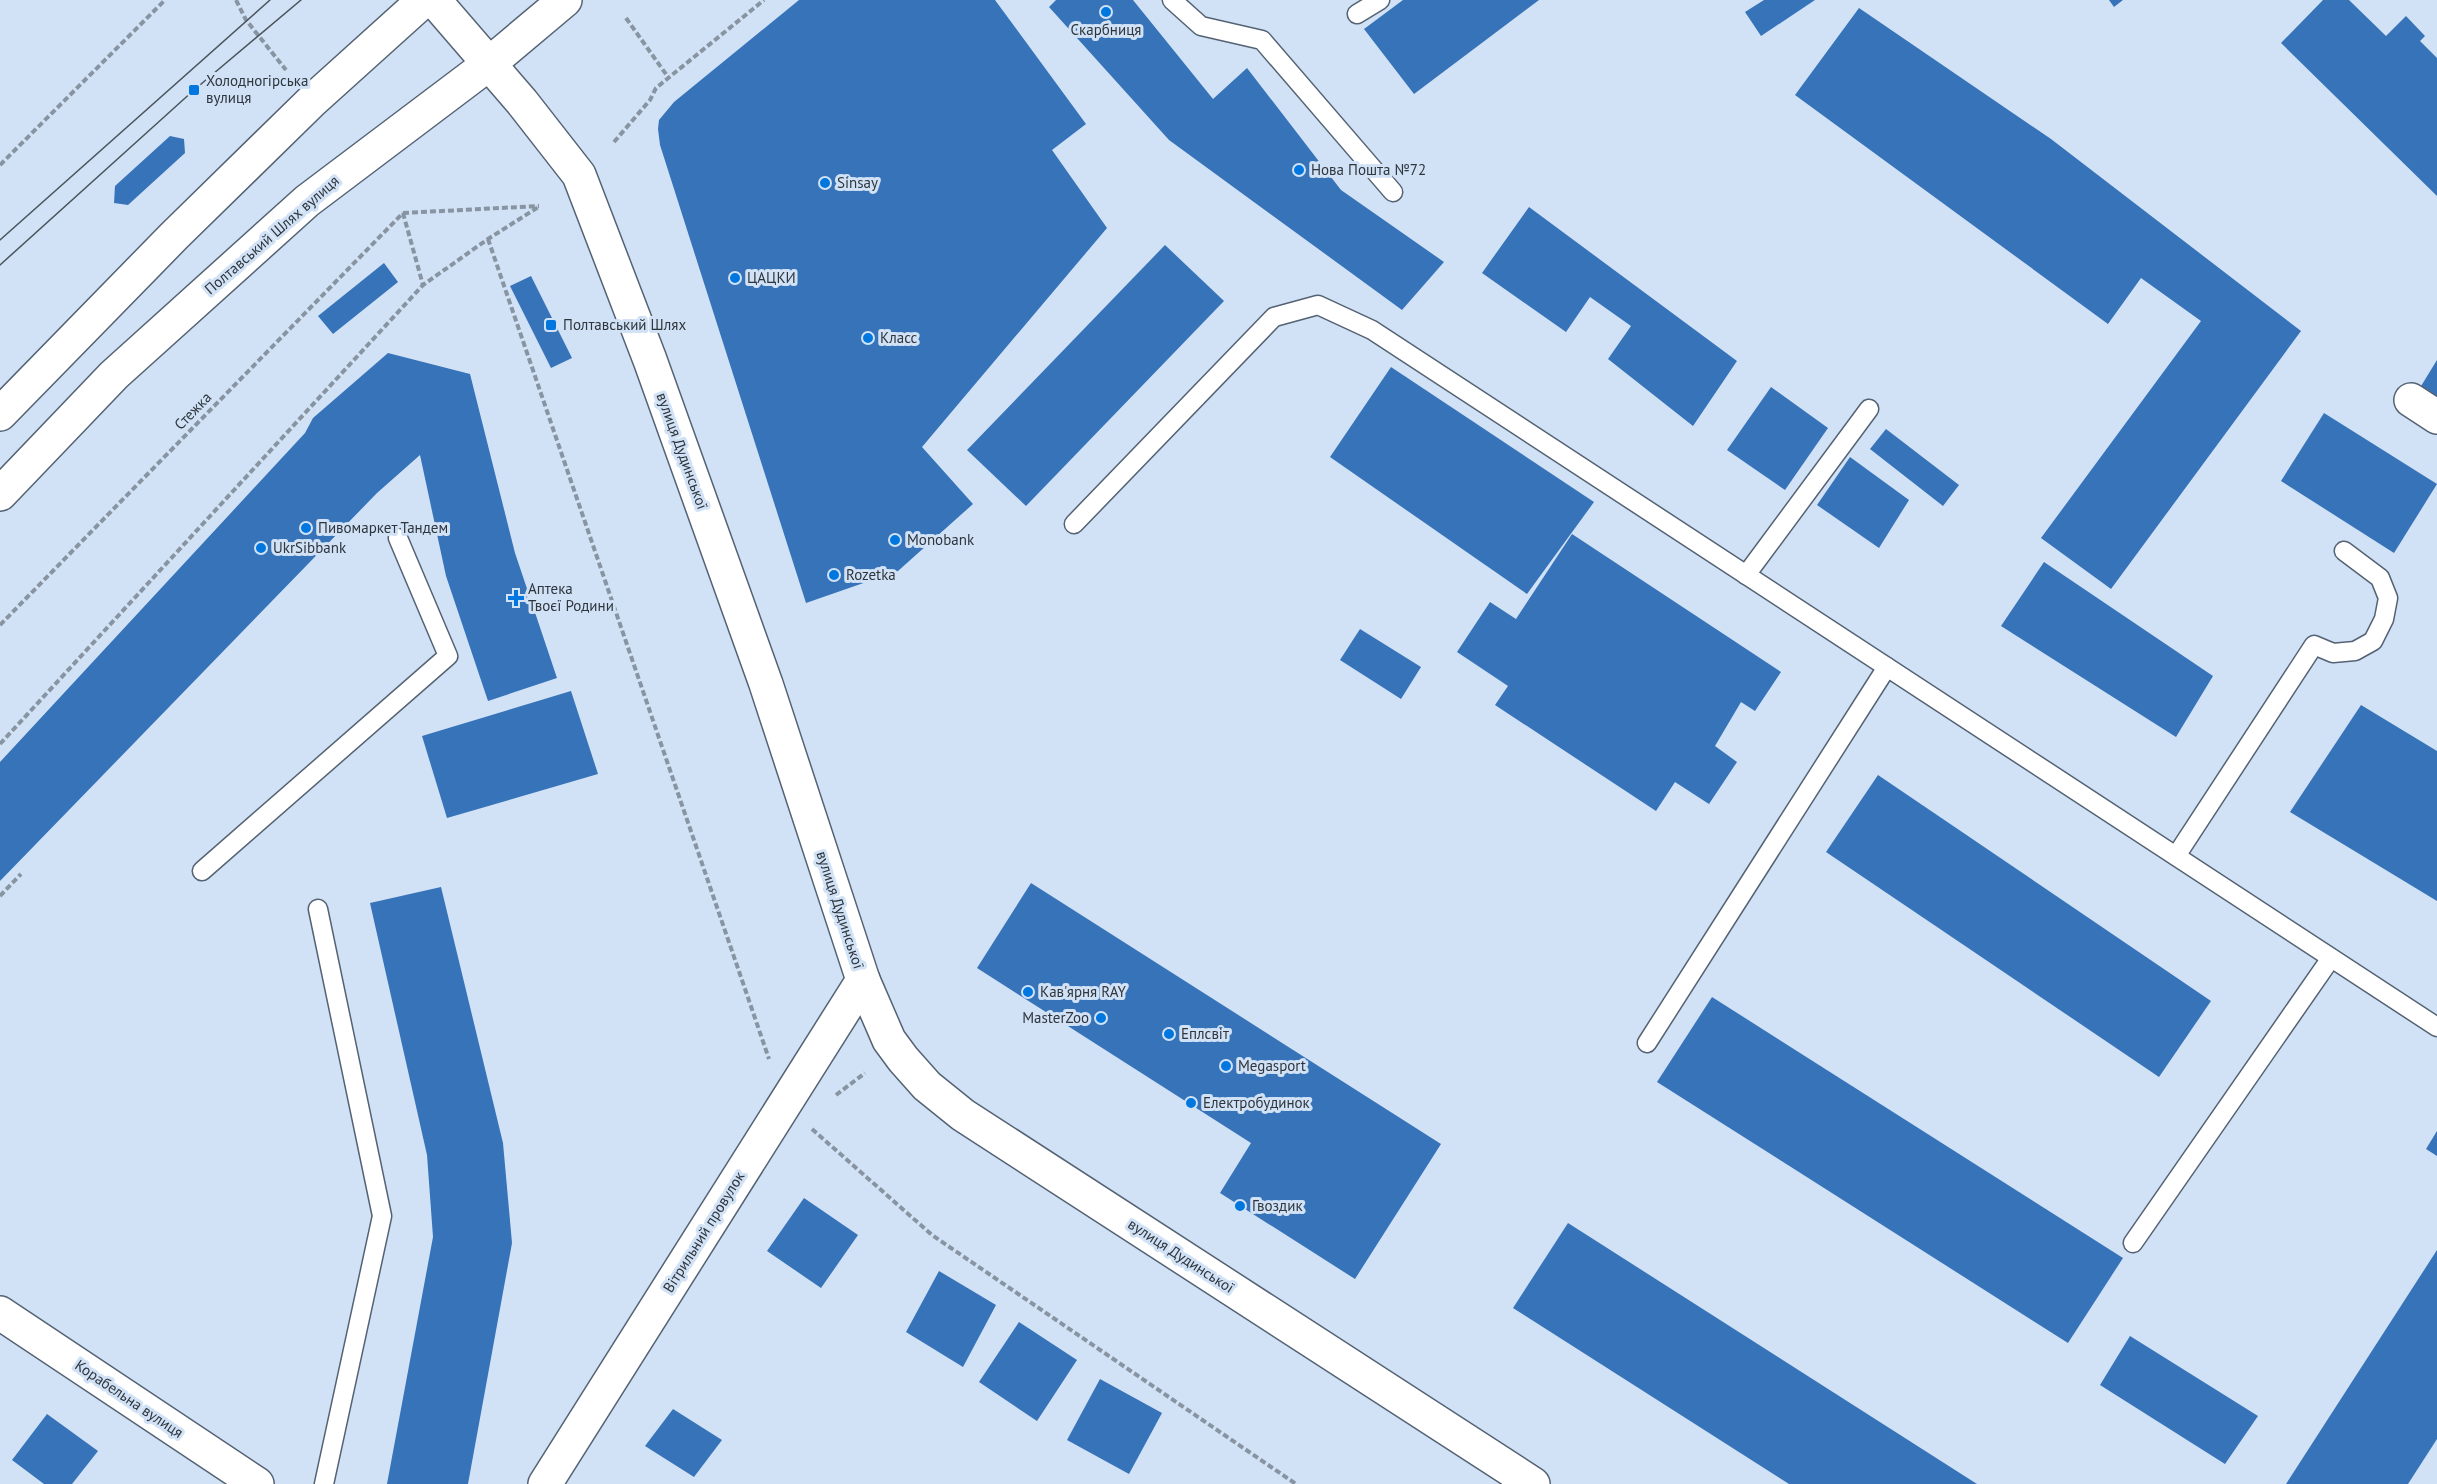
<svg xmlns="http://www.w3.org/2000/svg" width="2437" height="1484" viewBox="0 0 2437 1484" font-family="'PT Sans',sans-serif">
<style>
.building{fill:#3773b8}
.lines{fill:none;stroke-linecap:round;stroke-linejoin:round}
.lane-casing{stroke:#546273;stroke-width:21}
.street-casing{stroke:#546273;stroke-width:36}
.primary-casing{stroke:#546273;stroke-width:36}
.path{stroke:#8894a2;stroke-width:4;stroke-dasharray:6 3;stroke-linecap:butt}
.lane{stroke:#fff;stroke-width:18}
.street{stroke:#fff;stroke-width:33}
.primary{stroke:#fff;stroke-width:33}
.tram{stroke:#4b545d;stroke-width:1.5}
.poi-dot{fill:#0077de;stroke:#d1e2f6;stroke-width:2}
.labels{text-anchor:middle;stroke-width:6;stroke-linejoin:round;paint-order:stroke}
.poi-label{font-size:15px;fill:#2e353c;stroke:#d1e2f6;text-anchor:start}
.street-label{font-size:15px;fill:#2e353c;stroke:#d1e2f6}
</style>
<rect width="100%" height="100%" fill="#d1e2f6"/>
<!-- building -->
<g class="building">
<polygon points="799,0 995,0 1086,124 1052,150 1107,228 922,447 973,504 898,571 806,603 660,145 658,129 659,120 674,102"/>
<polygon points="1056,0 1133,0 1213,99 1247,68 1341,190 1444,262 1402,310 1169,140 1049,7"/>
<polygon points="1403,0 1539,0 1414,94 1364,29"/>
<polygon points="1764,0 1815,0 1761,36 1745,12"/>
<polygon points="2109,0 2123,0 2114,7"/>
<polygon points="2323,0 2349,0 2386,36 2406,16 2425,36 2420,41 2437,58 2437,196 2281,43"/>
<polygon points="1859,8 2051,139 2301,331 2111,589 2041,538 2201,321 2141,278 2108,324 1795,95"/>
<polygon points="170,136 184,139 185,153 128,205 114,203 115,186"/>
<polygon points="1529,207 1737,361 1693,426 1608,359 1631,326 1590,297 1566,332 1482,273"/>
<polygon points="1165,245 1224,301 1026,506 967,450"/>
<polygon points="384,263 398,282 333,334 318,316"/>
<polygon points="531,276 572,358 551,368 510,286"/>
<polygon points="388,353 470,374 515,553 557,678 488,701 446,576 420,455 377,493 0,881 0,762 305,433 313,418"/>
<polygon points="2437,360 2437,402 2418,391"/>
<polygon points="1391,367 1594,502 1527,594 1330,457"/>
<polygon points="1771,387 1828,428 1785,490 1727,450"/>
<polygon points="2324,413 2437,484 2394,553 2281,481"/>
<polygon points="1886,429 1959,485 1943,506 1870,449"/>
<polygon points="1850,457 1909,500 1879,548 1817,505"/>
<polygon points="1572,534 1781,672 1755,711 1741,702 1715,746 1737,762 1709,804 1675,782 1656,811 1495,705 1508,686 1457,652 1490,602 1516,619"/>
<polygon points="2044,562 2213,676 2176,737 2001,626"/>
<polygon points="1360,629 1421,667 1401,699 1340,660"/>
<polygon points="571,691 598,774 447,818 422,736"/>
<polygon points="2361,705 2437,751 2437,901 2290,812"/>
<polygon points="1878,775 2211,1001 2159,1077 1826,852"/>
<polygon points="1031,883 1441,1144 1355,1279 1220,1193 1251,1143 977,968"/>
<polygon points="441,887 503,1143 512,1243 468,1484 387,1484 433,1237 427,1155 370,903"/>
<polygon points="1712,997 2123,1258 2068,1343 1657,1082"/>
<polygon points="2437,1131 2437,1156 2426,1149"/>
<polygon points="804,1198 858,1235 821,1288 767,1251"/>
<polygon points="1568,1223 1977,1484 1789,1484 1513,1308"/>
<polygon points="2437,1250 2437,1439 2408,1484 2286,1484"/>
<polygon points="939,1271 996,1305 963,1367 906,1332"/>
<polygon points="1019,1322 1077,1360 1037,1421 979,1382"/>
<polygon points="2130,1336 2258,1416 2225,1464 2100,1385"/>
<polygon points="1100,1379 1162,1413 1129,1474 1067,1440"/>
<polygon points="673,1409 722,1440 694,1477 645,1446"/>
<polygon points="47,1414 98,1451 72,1484 44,1484 12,1460"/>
</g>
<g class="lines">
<!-- lane casing -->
<g class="lane-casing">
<g id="lane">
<polyline points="1172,0 1201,26 1262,40 1393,192"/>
<polyline points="1357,14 1380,0"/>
<polyline points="1074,524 1274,317 1318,305 1372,330 2437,1027"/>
<polyline points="1746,575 1869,409"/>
<polyline points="2176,856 2314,645 2333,653 2355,651 2373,641 2384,619 2388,598 2380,578 2344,551"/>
<polyline points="202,871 448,656 398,538"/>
<polyline points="318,909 382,1216 324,1484"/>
<polyline points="1647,1043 1887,667"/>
<polyline points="2133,1243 2331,958"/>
</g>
</g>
<!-- street casing -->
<g class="street-casing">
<g id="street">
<polyline points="2411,400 2437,417"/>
<polyline points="0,1313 257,1484"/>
<polyline points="545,1484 863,980"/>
</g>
</g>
<!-- primary casing -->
<g class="primary-casing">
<g id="primary">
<polyline points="434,0 522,102 579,175 650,360 766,684 863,980 889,1040 903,1059 927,1086 963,1115 1533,1484"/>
<polyline points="0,414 174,236 312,101 424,0"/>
<polyline points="0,494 114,375 307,201 490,63 565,0"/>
</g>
</g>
<!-- path -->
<g class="path">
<polyline points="236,0 246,20 286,70"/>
<polyline points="626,18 668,77"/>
<polyline points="614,142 650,100 656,88 764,0"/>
<polyline points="0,165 165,0"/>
<polyline points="403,213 423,285 488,239 540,206"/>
<polyline points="403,213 539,206"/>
<polyline points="488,239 769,1059"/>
<polyline points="0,625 403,213"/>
<polyline points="0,744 423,285"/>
<polyline points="0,896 21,874"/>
<polyline points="836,1095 865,1073"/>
<polyline points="812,1129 932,1235 1296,1484"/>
</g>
<!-- lane -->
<use href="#lane" class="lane"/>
<!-- street -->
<use href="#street" class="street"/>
<!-- primary -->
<use href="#primary" class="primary"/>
<!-- tram -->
<g class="tram">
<polyline points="0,240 270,0"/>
<polyline points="0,265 194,90 301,0"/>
</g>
</g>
<!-- markers -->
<g class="poi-dot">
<circle cx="1106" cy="12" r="6"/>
<rect x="188" y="84" width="12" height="12" rx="3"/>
<circle cx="1299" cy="170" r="6"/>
<circle cx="825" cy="183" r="6"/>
<circle cx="735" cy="278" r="6"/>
<rect x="545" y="319" width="12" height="12" rx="3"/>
<circle cx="868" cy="338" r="6"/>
<circle cx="306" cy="528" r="6"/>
<circle cx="895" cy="540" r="6"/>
<circle cx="261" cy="548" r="6"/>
<circle cx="834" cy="575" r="6"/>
<path d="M513 589h6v6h6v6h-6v6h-6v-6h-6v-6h6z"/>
<circle cx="1028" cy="992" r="6"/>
<circle cx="1101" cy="1018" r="6"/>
<circle cx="1169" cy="1034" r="6"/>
<circle cx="1226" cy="1066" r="6"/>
<circle cx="1191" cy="1103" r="6"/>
<circle cx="1240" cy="1206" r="6"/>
</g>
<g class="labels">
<!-- poi labels -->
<g class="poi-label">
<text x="1106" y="35" text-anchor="middle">Скарбниця</text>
<text x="206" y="86">Холодногірська<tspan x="206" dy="17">вулиця</tspan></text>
<text x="1311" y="175">Нова Пошта №72</text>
<text x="837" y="188">Sinsay</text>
<text x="747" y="283">ЦАЦКИ</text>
<text x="563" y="330">Полтавський Шлях</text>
<text x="880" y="343">Класс</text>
<text x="318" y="533">Пивомаркет Тандем</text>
<text x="907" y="545">Monobank</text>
<text x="273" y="553">UkrSibbank</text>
<text x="846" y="580">Rozetka</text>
<text x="528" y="594">Аптека<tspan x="528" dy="17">Твоєї Родини</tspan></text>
<text x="1040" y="997">Кав'ярня RAY</text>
<text x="1089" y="1023" text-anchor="end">MasterZoo</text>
<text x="1181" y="1039">Еплсвіт</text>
<text x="1238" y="1071">Megasport</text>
<text x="1203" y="1108">Електробудинок</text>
<text x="1252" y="1211">Гвоздик</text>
</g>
<!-- street labels -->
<g class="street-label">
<text transform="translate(272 235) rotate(-41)" y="5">Полтавський Шлях вулиця</text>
<text transform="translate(193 411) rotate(-46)" y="5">Стежка</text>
<text transform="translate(682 451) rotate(70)" y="5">вулиця Дудинської</text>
<text transform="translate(840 910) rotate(72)" y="5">вулиця Дудинської</text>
<text transform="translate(704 1232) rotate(-58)" y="5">Вітрильний провулок</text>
<text transform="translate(1181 1256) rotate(33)" y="5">вулиця Дудинської</text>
<text transform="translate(129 1399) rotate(34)" y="5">Корабельна вулиця</text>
</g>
</g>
</svg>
